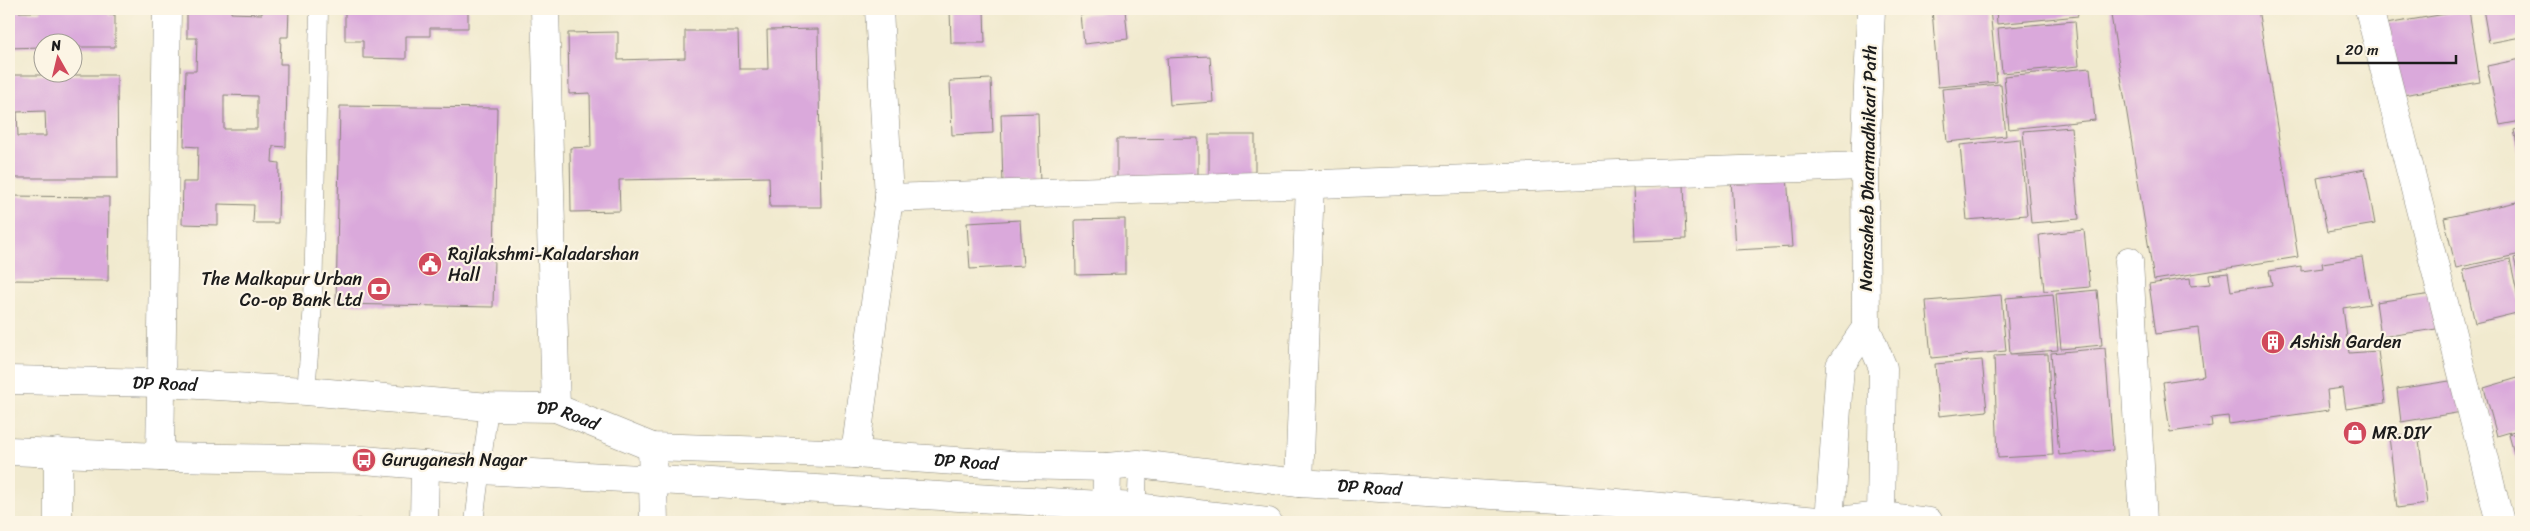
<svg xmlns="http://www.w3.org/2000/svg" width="2530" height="531" viewBox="0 0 2530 531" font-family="Sriracha,sans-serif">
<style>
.building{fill:#daa9db;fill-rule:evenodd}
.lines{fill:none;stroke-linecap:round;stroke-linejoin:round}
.lane-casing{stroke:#868376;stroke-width:19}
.street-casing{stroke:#868376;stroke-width:29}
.secondary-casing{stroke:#868376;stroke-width:29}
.lane{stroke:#fff;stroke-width:18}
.street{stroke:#fff;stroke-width:28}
.secondary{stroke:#fff;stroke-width:28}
.labels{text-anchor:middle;stroke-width:4.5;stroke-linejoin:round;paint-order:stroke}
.street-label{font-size:18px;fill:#1c1c1c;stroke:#fcf5e5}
.poi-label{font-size:18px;fill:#1c1c1c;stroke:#fcf5e5;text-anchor:start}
</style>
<rect width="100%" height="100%" fill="#fcf5e5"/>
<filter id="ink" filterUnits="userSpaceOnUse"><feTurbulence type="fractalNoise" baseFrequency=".02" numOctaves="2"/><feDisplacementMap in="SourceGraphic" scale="10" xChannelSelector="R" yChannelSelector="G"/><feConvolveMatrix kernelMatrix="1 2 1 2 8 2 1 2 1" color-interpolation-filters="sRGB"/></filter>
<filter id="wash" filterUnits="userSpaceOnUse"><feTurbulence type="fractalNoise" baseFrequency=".0096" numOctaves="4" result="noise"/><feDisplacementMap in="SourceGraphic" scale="20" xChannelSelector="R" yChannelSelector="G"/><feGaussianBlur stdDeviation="1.12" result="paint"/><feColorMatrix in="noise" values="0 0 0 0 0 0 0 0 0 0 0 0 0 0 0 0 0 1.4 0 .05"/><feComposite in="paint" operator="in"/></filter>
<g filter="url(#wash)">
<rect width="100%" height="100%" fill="#f1eacf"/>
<g id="blocks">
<!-- building -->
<g class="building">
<polygon points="9,9 19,9 19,12 41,12 41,9 109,9 109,15 115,15 115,47 72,47 72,42 42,42 42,47 9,48"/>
<path d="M 187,9 L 231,9 L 231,13 L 262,14 L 262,9 L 289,9 L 288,37 L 281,37 L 280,64 L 287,64 L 286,147 L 273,146 L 272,162 L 279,163 L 278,223 L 253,223 L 254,205 L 218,204 L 218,225 L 182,224 L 183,182 L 197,182 L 198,147 L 184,146 L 186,71 L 196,71 L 197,38 L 187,38 ZM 224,95 L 257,96 L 257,129 L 224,129 Z"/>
<polygon points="345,9 468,9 468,28 430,28 430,36 406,36 406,59 363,58 363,41 345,41"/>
<polygon points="950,9 984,9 985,43 951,43"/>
<polygon points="1932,9 1990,9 1997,82 1938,87"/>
<polygon points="1996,9 2077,9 2078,16 1997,24"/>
<polygon points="2110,9 2258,9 2298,257 2154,280"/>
<polygon points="2384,9 2410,9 2411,10 2385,14"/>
<polygon points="2483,9 2521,9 2521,37 2489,43"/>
<polygon points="1125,10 1128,39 1084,44 1081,15"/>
<polygon points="2469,10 2480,82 2397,96 2386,24"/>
<polygon points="2075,21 2079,66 2002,73 1998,28"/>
<polygon points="818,29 821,207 770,207 769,177 619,180 620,211 571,212 570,148 591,147 590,93 569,94 568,33 618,32 618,60 685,58 685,31 738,31 739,69 768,69 767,30"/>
<polygon points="1210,56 1213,102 1170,105 1167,58"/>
<polygon points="2521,59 2521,121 2500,125 2487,66"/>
<polygon points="2090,68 2095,120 2009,129 2004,76"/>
<path d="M 9,75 L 117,75 L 118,178 L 9,178 ZM 45,111 L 46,136 L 18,136 L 17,112 Z"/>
<polygon points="991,79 993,133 952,135 950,81"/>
<polygon points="2001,84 2006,136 1947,142 1942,89"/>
<polygon points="340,106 497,108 493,307 336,304"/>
<polygon points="1038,113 1040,185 1003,186 1001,114"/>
<polygon points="2071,127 2079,219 2031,223 2023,131"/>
<polygon points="2521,128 2521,159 2520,159 2514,130"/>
<rect x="1209" y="135" width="46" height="44"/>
<polygon points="1198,138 1198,181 1117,182 1117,139"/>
<polygon points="2020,139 2027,215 1967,220 1960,145"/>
<polygon points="2365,169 2375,224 2327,232 2317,178"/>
<polygon points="1787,175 1792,247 1735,250 1731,179"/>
<polygon points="1684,184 1686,239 1635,241 1633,187"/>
<polygon points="9,196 109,197 108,281 9,280"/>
<polygon points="2521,201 2521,254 2456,268 2444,218"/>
<polygon points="1125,219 1125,274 1076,275 1075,220"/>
<polygon points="1020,220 1023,266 970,269 967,223"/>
<polygon points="2084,230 2090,287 2044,291 2039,235"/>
<polygon points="2521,256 2521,286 2514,258"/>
<polygon points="2362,257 2370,304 2343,308 2349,353 2378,351 2385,403 2346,409 2343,388 2327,390 2329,410 2229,424 2228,416 2211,418 2212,426 2170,432 2163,382 2204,376 2198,328 2156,334 2149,284 2190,278 2191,286 2210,284 2209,275 2228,273 2231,291 2272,285 2269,271 2301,266 2301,271 2323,268 2322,263"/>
<polygon points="2510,259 2521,312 2475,323 2463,270"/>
<polygon points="2097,290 2102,345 2061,349 2056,294"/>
<polygon points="2439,293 2443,328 2381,337 2376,302"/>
<polygon points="2053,294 2058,350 2010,354 2006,298"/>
<polygon points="2001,295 2006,351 1931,358 1926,301"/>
<polygon points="2105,348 2113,450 2059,455 2051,353"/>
<polygon points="2048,354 2053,455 1998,458 1994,356"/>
<polygon points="1982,360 1987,411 1939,416 1935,364"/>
<polygon points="2521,377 2521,429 2497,436 2484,388"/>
<polygon points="2456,380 2462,412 2401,422 2397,389"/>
<polygon points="2521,432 2521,479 2509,435"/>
<polygon points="2418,433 2427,504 2397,508 2389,436"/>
<polygon points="360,519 360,522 339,522 339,521"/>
<polygon points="797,520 797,522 771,522 771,521"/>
</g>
</g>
</g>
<g filter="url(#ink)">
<use href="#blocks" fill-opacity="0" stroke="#868376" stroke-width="1"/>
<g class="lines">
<!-- lane casing -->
<g class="lane-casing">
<g id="lane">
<polyline points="306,391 313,305 319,9"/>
<polyline points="474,522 489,407"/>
<polyline points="1136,522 1138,464"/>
</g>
</g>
<!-- street casing -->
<g class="street-casing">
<g id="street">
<polyline points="545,9 556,408"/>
<polyline points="2369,9 2500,522"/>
<polyline points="889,198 1865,166"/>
<polyline points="2129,261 2143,522"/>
<polyline points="652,447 654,522"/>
<polyline points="58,452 58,522"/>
<polyline points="855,454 889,198 879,9"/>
<polyline points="160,457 167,9"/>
<polyline points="1299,483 1310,184"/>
<polyline points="424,522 425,465"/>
<polyline points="1106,522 1107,467"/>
</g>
</g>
<!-- secondary casing -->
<g class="secondary-casing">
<g id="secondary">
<polyline points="1871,9 1865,166 1866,328 1883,368 1881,522"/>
<path id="s1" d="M 9,380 L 162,383 L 306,391 L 489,407 L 556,408 L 652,447 L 855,454 L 1014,465 L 1107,467 L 1138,464 L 1299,483 L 1606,502 L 1829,522 L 1881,516 L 1929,522"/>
<polyline points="9,451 160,457 364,460 481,470 1136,507 1268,522"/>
<polyline points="1829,522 1840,366 1866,328"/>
</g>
</g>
<!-- lane -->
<use href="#lane" class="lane"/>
<!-- street -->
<use href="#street" class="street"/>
<!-- secondary -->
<use href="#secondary" class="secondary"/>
</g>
</g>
<!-- icons -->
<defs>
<g id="civic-disc" transform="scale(1.25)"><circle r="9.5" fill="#d1495b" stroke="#fcf5e5"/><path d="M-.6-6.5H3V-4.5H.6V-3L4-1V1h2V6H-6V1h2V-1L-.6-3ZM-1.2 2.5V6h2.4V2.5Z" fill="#fff"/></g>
<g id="bank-disc" transform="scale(1.25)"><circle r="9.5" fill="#d1495b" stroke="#fcf5e5"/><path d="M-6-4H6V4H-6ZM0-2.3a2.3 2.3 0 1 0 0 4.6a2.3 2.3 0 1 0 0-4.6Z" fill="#fff"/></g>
<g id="building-disc" transform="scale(1.25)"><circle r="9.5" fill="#d1495b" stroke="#fcf5e5"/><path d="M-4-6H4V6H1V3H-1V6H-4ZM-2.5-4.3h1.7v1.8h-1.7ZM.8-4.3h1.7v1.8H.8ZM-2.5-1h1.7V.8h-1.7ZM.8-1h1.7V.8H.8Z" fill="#fff"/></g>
<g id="shop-disc" transform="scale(1.25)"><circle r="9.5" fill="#d1495b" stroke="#fcf5e5"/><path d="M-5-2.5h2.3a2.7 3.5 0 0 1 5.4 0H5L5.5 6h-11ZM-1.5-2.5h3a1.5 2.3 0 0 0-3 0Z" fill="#fff"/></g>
<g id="bus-disc" transform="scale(1.25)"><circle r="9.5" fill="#d1495b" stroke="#fcf5e5"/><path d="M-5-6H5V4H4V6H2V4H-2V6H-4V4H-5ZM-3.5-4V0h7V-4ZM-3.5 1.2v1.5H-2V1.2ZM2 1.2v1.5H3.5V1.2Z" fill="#fff"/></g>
</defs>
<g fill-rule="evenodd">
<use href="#civic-disc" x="430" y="264"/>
<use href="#bank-disc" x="379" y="289"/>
<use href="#building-disc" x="2273" y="342"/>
<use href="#shop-disc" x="2355" y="433"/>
<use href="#bus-disc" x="364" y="460"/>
</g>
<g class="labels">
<!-- street labels -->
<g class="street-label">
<text transform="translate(1868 168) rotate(-89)" y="6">Nanasaheb Dharmadhikari Path</text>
<text dy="6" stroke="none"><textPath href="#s1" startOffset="156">DP Road</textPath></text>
<text dy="6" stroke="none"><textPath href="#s1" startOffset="561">DP Road</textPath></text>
<text dy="6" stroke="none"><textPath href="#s1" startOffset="966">DP Road</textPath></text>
<text dy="6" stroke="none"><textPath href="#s1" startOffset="1371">DP Road</textPath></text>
</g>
<!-- poi labels -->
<g class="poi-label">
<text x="448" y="260">Rajlakshmi-Kaladarshan<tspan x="448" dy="21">Hall</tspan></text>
<text x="362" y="285" text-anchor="end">The Malkapur Urban<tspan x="362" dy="21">Co-op Bank Ltd</tspan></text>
<text x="2290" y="348">Ashish Garden</text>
<text x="2372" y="439">MR.DIY</text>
<text x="382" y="466">Guruganesh Nagar</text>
</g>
</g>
<!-- margin -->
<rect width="2530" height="531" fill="none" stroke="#fcf5e5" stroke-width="30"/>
<!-- north arrow -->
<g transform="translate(58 58) rotate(352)"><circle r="24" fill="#fcf5e5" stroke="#a29e95"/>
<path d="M0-4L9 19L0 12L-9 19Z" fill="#d1495b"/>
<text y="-8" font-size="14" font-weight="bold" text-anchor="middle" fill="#1c1c1c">N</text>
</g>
<!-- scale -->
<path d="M2338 55v8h118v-8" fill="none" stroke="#1c1c1c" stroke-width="2.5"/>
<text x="2345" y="55" font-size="15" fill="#1c1c1c" stroke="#fcf5e5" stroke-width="4" paint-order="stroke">20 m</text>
</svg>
